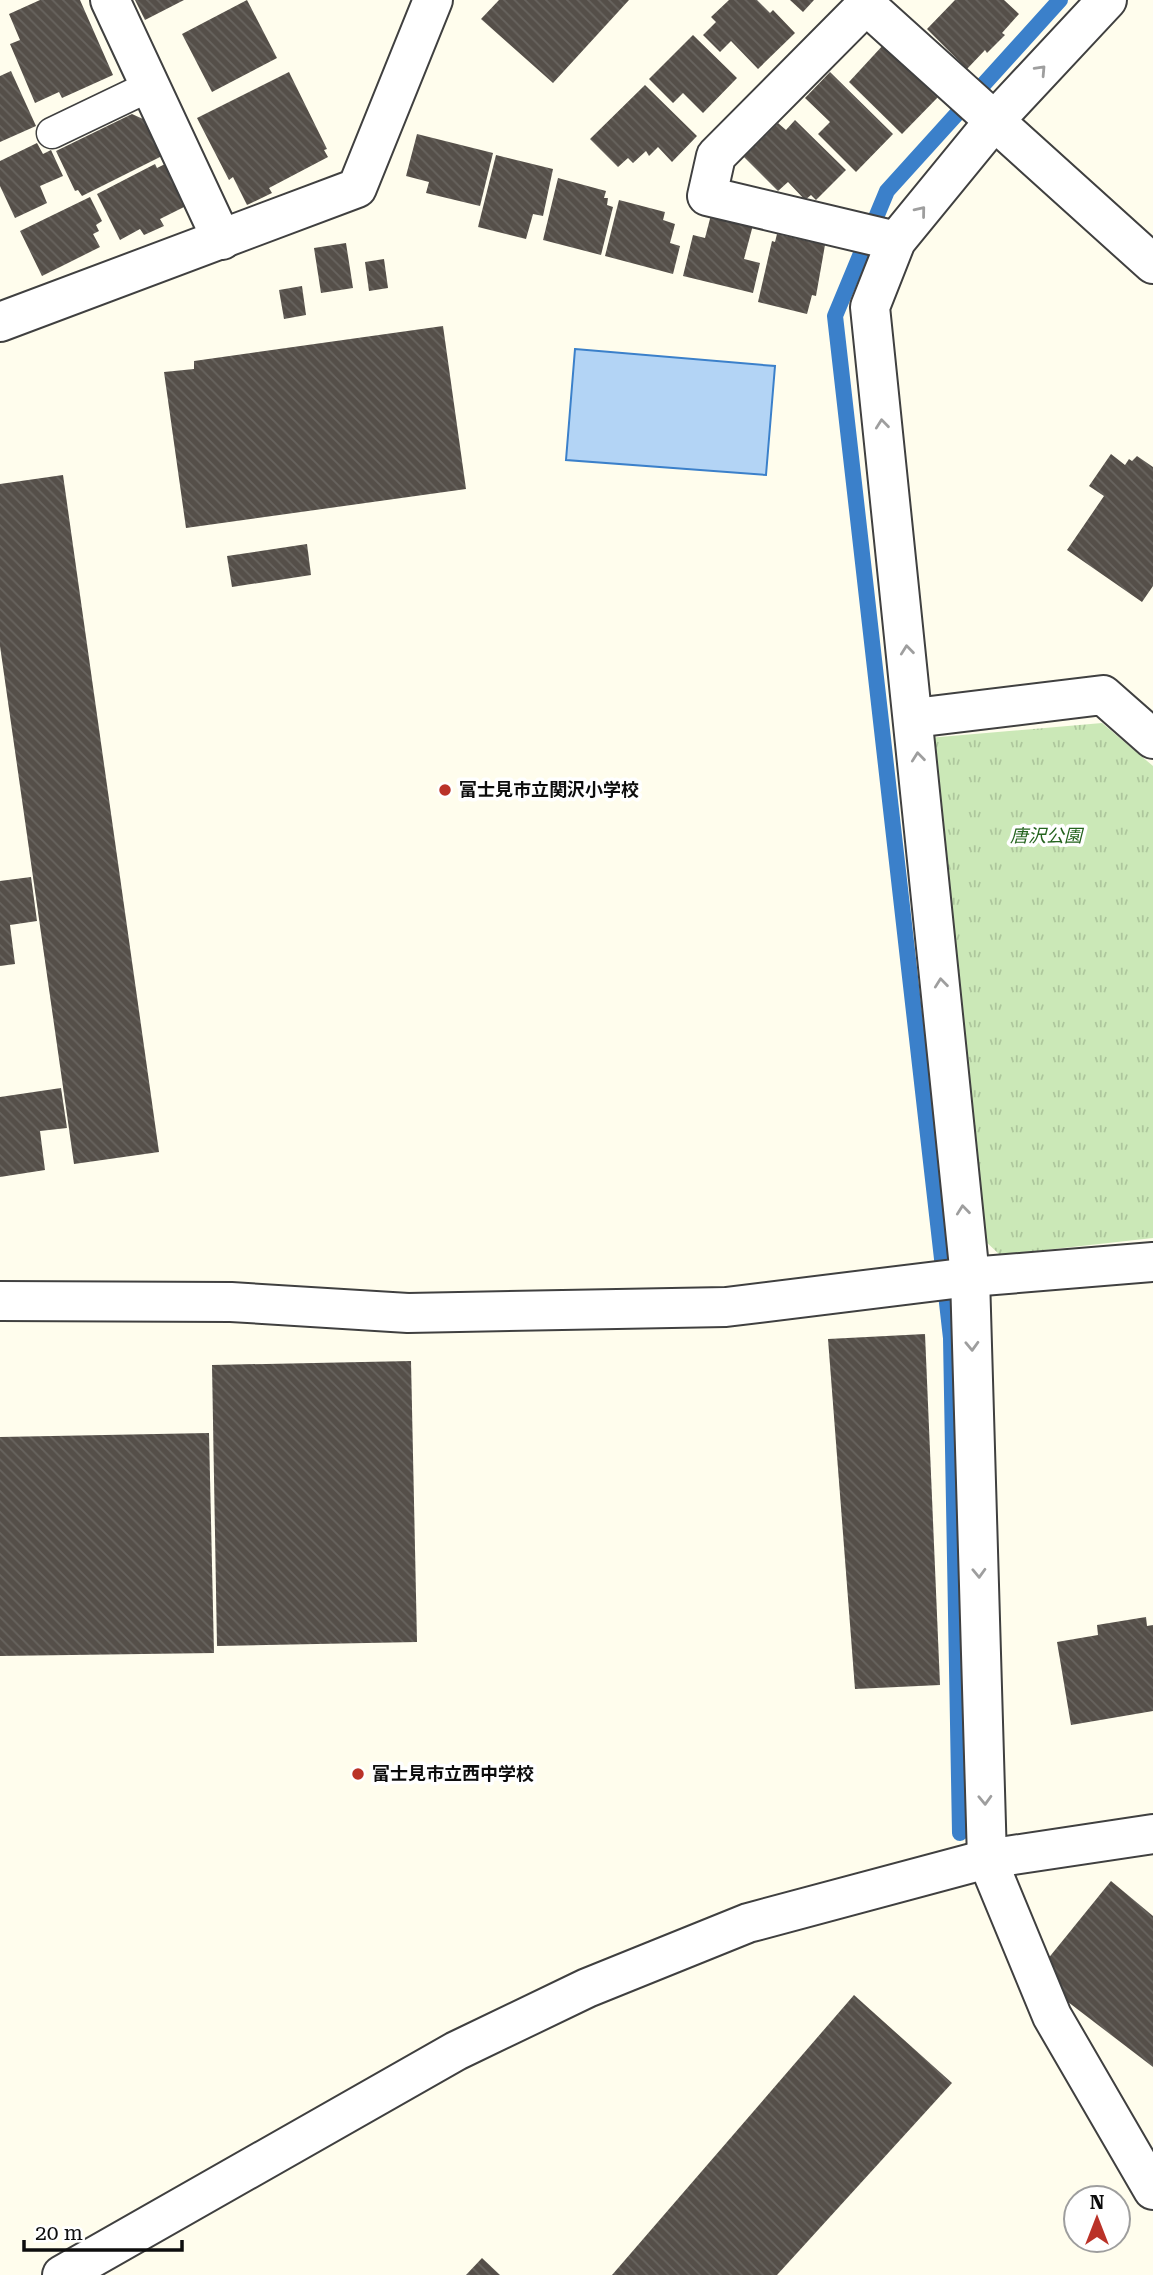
<svg xmlns="http://www.w3.org/2000/svg" width="1153" height="2275" viewBox="0 0 1153 2275" font-family="'Roboto Serif','Noto Sans JP',serif">
<style>
.park{fill:url(#park-tufts)}
.water{fill:#b3d4f5;stroke:#3b80ca;stroke-width:2}
.lines{fill:none;stroke-linecap:round;stroke-linejoin:round}
.stream{stroke:#3b80ca;stroke-width:16}
.building{fill:url(#building-back-hatch)}
.service-casing{stroke:#404040;stroke-width:33}
.minor-casing{stroke:#404040;stroke-width:42}
.service{stroke:#fff;stroke-width:30}
.minor{stroke:#fff;stroke-width:38}
.oneway{stroke:#9e9e9e}
.poi-dot{fill:#ba3228;stroke:#fff;stroke-width:2.5}
.labels{text-anchor:middle;stroke-width:7;stroke-linejoin:round;paint-order:stroke}
.poi-label{font-size:18px;font-weight:bold;fill:#0d0d0d;stroke:#fff;text-anchor:start}
.park-label{font-size:18px;font-style:italic;fill:#24631e;stroke:#fff}
</style>
<defs>
<pattern id="park-tufts" width="24" height="20" patternUnits="userSpaceOnUse" patternTransform="scale(1.75)"><rect width="24" height="20" fill="#cbe8b7"/><path d="M3 7l-1-3M5 7V3M7 7l1-3M15 17l-1-3M17 17v-4M19 17l1-3" fill="none" stroke="#adc69c"/></pattern>
<pattern id="building-back-hatch" width="6" height="6" patternUnits="userSpaceOnUse" patternTransform="scale(1.75)"><rect width="6" height="6" fill="#554f49"/><path d="M-1 5l2 2M0 0l6 6M5-1l2 2" fill="none" stroke="#68645f"/></pattern>
</defs>
<rect width="100%" height="100%" fill="#fffded"/>
<!-- park -->
<polygon class="park" points="1102,723 1153,766 1153,1238 1000,1255 982,1238 928,738"/>
<!-- water -->
<polygon class="water" points="575,349 775,366 766,475 566,460"/>
<g class="lines">
<!-- stream -->
<polyline class="stream" points="960,1833 951,1338 835,316 887,191 1060,0"/>
</g>
<!-- building -->
<g class="building">
<polygon points="40,0 80,0 113,75 62,98 59,92 35,103 10,44 20,40 9,14"/>
<polygon points="135,0 184,0 145,20"/>
<polygon points="247,0 277,58 212,92 182,34"/>
<polygon points="499,0 629,0 553,83 481,19"/>
<polygon points="729,0 757,0 770,13 773,10 795,33 758,69 731,41 720,52 703,35 716,22 711,17"/>
<polygon points="790,0 814,0 803,12"/>
<polygon points="955,0 1004,0 1019,14 1002,33 1005,35 987,53 985,50 967,69 927,29"/>
<polygon points="693,35 737,78 703,113 683,93 673,103 649,79"/>
<polygon points="885,43 940,95 902,134 849,82"/>
<polygon points="11,71 36,126 0,142 0,76"/>
<polygon points="289,72 327,149 324,150 328,157 269,188 272,193 247,205 233,177 229,180 197,118"/>
<polygon points="830,72 893,134 856,172 818,134 830,122 805,98"/>
<polygon points="645,85 697,136 672,162 658,147 649,156 646,151 633,163 628,158 618,167 590,139"/>
<polygon points="132,114 143,119 162,156 82,196 78,190 75,191 56,151"/>
<polygon points="795,120 846,170 816,200 811,195 805,200 788,182 778,191 744,157 778,123 786,130"/>
<polygon points="417,134 493,153 480,206 426,193 429,182 406,176"/>
<polygon points="37,143 43,154 51,150 63,176 40,186 47,203 15,218 0,186 0,161"/>
<polygon points="496,155 553,169 543,216 533,214 526,239 478,227"/>
<polygon points="167,163 188,205 160,219 164,226 144,235 140,229 120,240 97,194 155,164 157,168"/>
<polygon points="558,178 606,191 604,198 608,198 607,205 613,207 601,255 543,240"/>
<polygon points="90,197 102,221 96,225 99,231 93,234 100,247 42,276 20,231"/>
<polygon points="619,200 665,212 663,220 675,224 670,243 680,246 673,274 605,256"/>
<polygon points="711,215 753,225 744,259 760,263 753,293 683,276 693,235 705,238"/>
<polygon points="777,234 825,245 816,296 812,295 807,314 758,302 772,241 775,242"/>
<polygon points="346,243 353,288 321,293 314,248"/>
<polygon points="384,259 388,288 369,291 365,262"/>
<polygon points="302,286 306,315 284,319 279,290"/>
<polygon points="443,326 466,489 186,528 164,372 194,369 194,361"/>
<polygon points="1111,454 1125,465 1129,459 1132,461 1137,456 1153,467 1153,586 1142,602 1067,550 1104,496 1089,486"/>
<polygon points="63,475 159,1152 74,1164 0,646 0,484"/>
<polygon points="307,544 311,575 232,587 227,556"/>
<polygon points="31,877 37,921 10,925 15,964 0,966 0,881"/>
<polygon points="61,1088 67,1128 40,1131 45,1170 0,1177 0,1097"/>
<polygon points="925,1334 940,1685 855,1689 828,1339"/>
<polygon points="411,1361 417,1642 217,1646 212,1365"/>
<polygon points="209,1433 214,1653 0,1656 0,1437"/>
<polygon points="1146,1617 1147,1626 1153,1625 1153,1711 1071,1725 1057,1642 1098,1635 1097,1625"/>
<polygon points="1111,1881 1153,1916 1153,2067 1034,1976"/>
<polygon points="854,1995 952,2083 777,2275 612,2275"/>
<polygon points="482,2258 500,2275 466,2275"/>
</g>
<g class="lines">
<!-- service casing -->
<g class="service-casing">
<polyline id="service" points="52,133 150,86"/>
</g>
<!-- minor casing -->
<g class="minor-casing">
<g id="minor">
<polyline points="110,0 222,240"/>
<polyline points="1107,0 995,120 896,241 870,307 970,1277 987,1859 1052,2016 1153,2190"/>
<polyline points="896,241 707,196 716,156 866,5 1153,264"/>
<polyline points="0,322 357,188 433,0"/>
<polyline points="914,718 1103,695 1153,739"/>
<polyline points="0,1301 231,1302 408,1313 726,1307 970,1277 1153,1262"/>
<polyline points="62,2275 456,2051 587,1988 748,1923 987,1859 1153,1834"/>
</g>
</g>
<!-- service -->
<use href="#service" class="service"/>
<!-- minor -->
<use href="#minor" class="minor"/>
</g>
<!-- one-way arrows -->
<defs><path id="oneway-chevron" d="M-2-3.5L2.5 0L-2 3.5" fill="none" stroke-width="1.6" stroke-linecap="round" stroke-linejoin="round" transform="scale(1.75)"/></defs>
<g class="oneway">
<use href="#oneway-chevron" transform="translate(1041 70) rotate(-47)"/>
<use href="#oneway-chevron" transform="translate(921 211) rotate(-51)"/>
<use href="#oneway-chevron" transform="translate(882 424) rotate(-96)"/>
<use href="#oneway-chevron" transform="translate(907 650) rotate(-96)"/>
<use href="#oneway-chevron" transform="translate(918 757) rotate(-96)"/>
<use href="#oneway-chevron" transform="translate(941 983) rotate(-96)"/>
<use href="#oneway-chevron" transform="translate(963 1210) rotate(-96)"/>
<use href="#oneway-chevron" transform="translate(972 1346) rotate(88)"/>
<use href="#oneway-chevron" transform="translate(979 1573) rotate(88)"/>
<use href="#oneway-chevron" transform="translate(985 1800) rotate(88)"/>
</g>
<!-- markers -->
<g class="poi-dot">
<circle cx="445" cy="790" r="7"/>
<circle cx="358" cy="1774" r="7"/>
</g>
<g class="labels">
<!-- poi labels -->
<g class="poi-label">
<text x="459" y="796">富士見市立関沢小学校</text>
<text x="372" y="1780">富士見市立西中学校</text>
</g>
<!-- park labels -->
<g class="park-label">
<text x="1046" y="842">唐沢公園</text>
</g>
</g>
<!-- north arrow -->
<g transform="translate(1097 2219)"><circle r="33" fill="#ffffff" stroke="#9e9e9e" stroke-width="2"/>
<path d="M0-5L12 26L0 18L-12 26Z" fill="#ba3228"/>
<text y="-10" font-size="19" font-weight="bold" text-anchor="middle" fill="#0d0d0d">N</text>
</g>
<!-- scale -->
<path d="M24 2240v10h158v-10" fill="none" stroke="#0d0d0d" stroke-width="3.5"/>
<text x="35" y="2240" font-size="21" fill="#0d0d0d" stroke="#ffffff" stroke-width="5" paint-order="stroke">20 m</text>
</svg>
